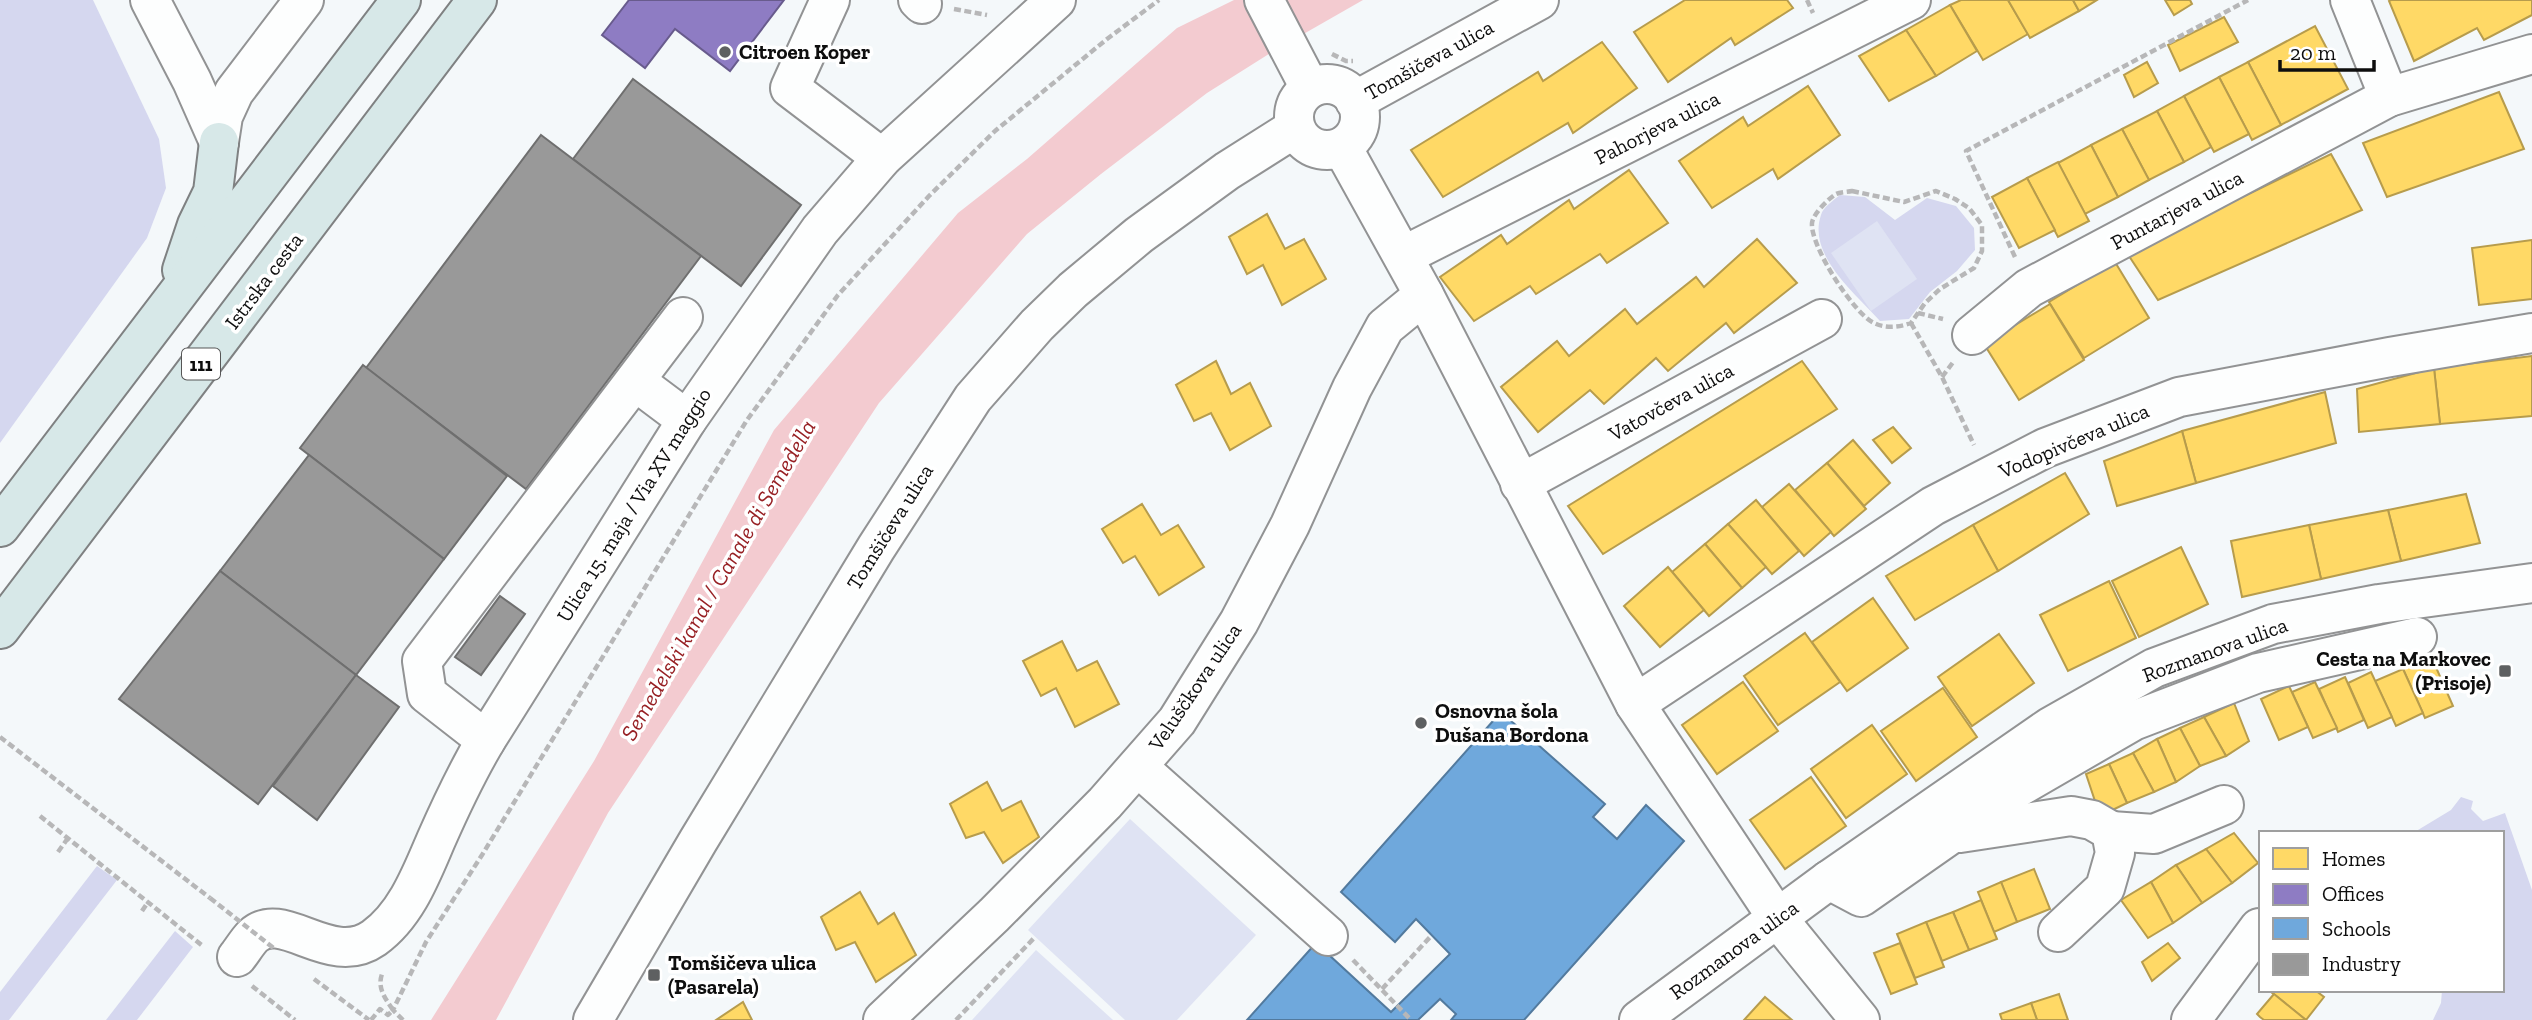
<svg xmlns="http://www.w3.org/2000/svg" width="2532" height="1020" viewBox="0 0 2532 1020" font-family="'Zilla Slab',serif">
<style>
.green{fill:#d5d7ef}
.pitch{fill:#dfe3f3}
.water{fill:#f3cbd0}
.homes{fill:#ffd966;stroke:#b79c4c;stroke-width:2}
.offices{fill:#8e7cc3;stroke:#685b8d;stroke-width:2}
.schools{fill:#6fa8dc;stroke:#527a9e;stroke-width:2}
.industry{fill:#999;stroke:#6f6f6f;stroke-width:2}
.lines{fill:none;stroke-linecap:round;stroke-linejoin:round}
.minor-casing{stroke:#929394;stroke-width:42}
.highway-casing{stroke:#7f8182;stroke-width:42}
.path{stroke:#b7b7b8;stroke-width:4.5;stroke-dasharray:7 3.5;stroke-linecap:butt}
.minor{stroke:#fdfefe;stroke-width:38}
.highway{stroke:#d7e8e8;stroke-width:38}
.path-bridge{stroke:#b7b7b8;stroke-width:4.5;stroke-dasharray:7 3.5;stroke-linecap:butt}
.poi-dot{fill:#5e6061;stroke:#fff;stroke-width:2.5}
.labels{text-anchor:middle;stroke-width:7;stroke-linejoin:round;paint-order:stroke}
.shield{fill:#fff;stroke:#565656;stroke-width:2}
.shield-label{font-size:19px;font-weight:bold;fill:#0e0e0e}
.poi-label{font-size:21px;font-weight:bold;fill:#0e0e0e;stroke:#fff;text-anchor:start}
.street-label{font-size:21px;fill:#0e0e0e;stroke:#fff}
.water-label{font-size:23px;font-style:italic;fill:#972024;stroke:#fff}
</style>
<rect width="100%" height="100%" fill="#f4f8fa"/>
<!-- green -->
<g class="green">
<polygon points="0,0 93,0 159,139 166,188 147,238 0,443"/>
<path d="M 1840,195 L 1865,197 L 1895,220 L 1927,198 L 1956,206 L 1974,228 L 1975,250 L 1957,271 L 1930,292 L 1909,319 L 1880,321 C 1856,294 1807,255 1821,215 C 1823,207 1834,200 1840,195 Z"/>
<polygon points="2461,797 2473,801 2471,809 2483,821 2505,813 2532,890 2532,1020 2433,1020 2441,1003 2442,990 2502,990 2502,833 2413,833 2451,810"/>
<polygon points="97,866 117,880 9,1020 0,1020 0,992"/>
<polygon points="175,931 193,947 137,1020 106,1020"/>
</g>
<!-- pitch -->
<g class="pitch">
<polygon points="1877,221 1917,279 1871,311 1831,253"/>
<polygon points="1130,819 1256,935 1177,1020 1125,1020 1028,930"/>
<polygon points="1036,950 1113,1020 972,1020"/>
</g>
<!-- water -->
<polygon class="water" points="1234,0 1363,0 1272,52 1207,93 1101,174 1027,234 879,403 608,813 496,1020 431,1020 594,761 774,430 958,213 1027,159 1177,28"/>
<!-- homes -->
<g class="homes">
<polygon points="1685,0 1787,0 1793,8 1735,45 1731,38 1668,82 1634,32"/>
<polygon points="1961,0 2008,0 2028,34 1983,60 1950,5"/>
<polygon points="2008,0 2073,0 2079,11 2030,38"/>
<polygon points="2073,0 2097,0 2079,11"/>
<polygon points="2165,0 2190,0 2192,4 2174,15"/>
<polygon points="2391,0 2532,0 2532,15 2484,40 2477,28 2414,61 2389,1"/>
<polygon points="1950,5 1977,51 1936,76 1906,30"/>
<polygon points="2224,17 2238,42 2180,71 2168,45"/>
<polygon points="2315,26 2348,89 2281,125 2248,62"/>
<polygon points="1906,30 1936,76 1889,101 1859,56"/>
<polygon points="1602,42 1637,88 1573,133 1568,123 1443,197 1411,150 1538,72 1543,81"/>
<polygon points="2147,62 2158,83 2134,97 2124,75"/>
<polygon points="2248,62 2281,125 2252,140 2219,77"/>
<polygon points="2219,77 2249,134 2214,152 2184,96"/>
<polygon points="1808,86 1840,135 1778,179 1773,169 1712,208 1679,161 1743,117 1748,126"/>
<polygon points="2499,92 2524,149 2387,197 2363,143"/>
<polygon points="2184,96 2211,147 2184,162 2157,111"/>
<polygon points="2157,111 2184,162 2149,180 2122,129"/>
<polygon points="2122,129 2149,180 2118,197 2091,145"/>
<polygon points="2091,145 2118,197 2085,214 2058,163"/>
<polygon points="2331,154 2362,210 2158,300 2127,253"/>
<polygon points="2058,162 2089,221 2058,237 2027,178"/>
<polygon points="1629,170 1668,223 1607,263 1600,254 1536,294 1530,286 1474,321 1440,277 1501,235 1507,244 1569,200 1574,209"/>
<polygon points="2027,178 2055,230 2019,248 1992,197"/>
<polygon points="1267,214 1285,249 1304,239 1326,279 1282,305 1263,265 1247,274 1229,237"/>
<polygon points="1757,239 1797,283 1734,333 1726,323 1668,371 1656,358 1604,404 1590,390 1538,432 1501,387 1557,341 1569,356 1625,309 1637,324 1696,277 1704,287"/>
<polygon points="2532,240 2532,299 2479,305 2472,248"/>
<polygon points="2115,262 2149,318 2084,358 2049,302"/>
<polygon points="2050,304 2084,360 2019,400 1984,344"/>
<polygon points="2532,356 2532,416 2440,424 2434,368"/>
<polygon points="1216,361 1231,394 1250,383 1271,426 1230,450 1211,413 1194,421 1176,385"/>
<polygon points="1802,361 1837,409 1603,554 1568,506"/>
<polygon points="2434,368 2440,424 2359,432 2357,389"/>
<polygon points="2325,392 2336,443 2196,483 2182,431"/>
<polygon points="1893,427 1911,448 1892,463 1873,440"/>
<polygon points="2182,431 2196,483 2117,506 2104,461"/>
<polygon points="1853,440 1890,483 1864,506 1827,463"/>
<polygon points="1827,463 1866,509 1834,536 1795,490"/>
<polygon points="2065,473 2089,514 1998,571 1973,525"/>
<polygon points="1789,484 1831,532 1804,556 1762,507"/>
<polygon points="2466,494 2480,543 2401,561 2388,510"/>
<polygon points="1756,500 1799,551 1772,574 1728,524"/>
<polygon points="1142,504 1161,535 1178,525 1204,567 1159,595 1135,556 1123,563 1102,529"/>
<polygon points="2388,510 2401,561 2321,579 2309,525"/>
<polygon points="1728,524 1766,567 1742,588 1705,544"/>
<polygon points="1973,525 1998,571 1915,620 1886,576"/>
<polygon points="2309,525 2321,579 2242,597 2231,541"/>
<polygon points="1705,544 1742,588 1709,616 1672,572"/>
<polygon points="2181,547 2208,604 2139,637 2112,581"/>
<polygon points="1668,567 1704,610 1660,647 1624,606"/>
<polygon points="2109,581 2136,638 2068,671 2040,615"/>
<polygon points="1873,598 1908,648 1847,691 1812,642"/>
<polygon points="1805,633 1840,682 1778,725 1744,676"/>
<polygon points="1999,634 2034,683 1972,726 1938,677"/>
<polygon points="1062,641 1077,671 1097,661 1119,704 1075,727 1056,688 1041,696 1023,661"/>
<polygon points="2431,656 2453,706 2425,718 2403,669"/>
<polygon points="2403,669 2423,713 2396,726 2375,681"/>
<polygon points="2371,672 2392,717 2368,728 2348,683"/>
<polygon points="2345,677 2364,720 2338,732 2319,689"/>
<polygon points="1743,682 1778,731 1717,774 1682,725"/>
<polygon points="2315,682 2337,728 2313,738 2292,692"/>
<polygon points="2289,686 2308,727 2279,740 2261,699"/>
<polygon points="1943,688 1977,737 1916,781 1881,731"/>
<polygon points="2234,703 2249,741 2226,756 2204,717"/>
<polygon points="2204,717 2226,756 2200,766 2180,728"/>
<polygon points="1872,725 1907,774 1846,818 1811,769"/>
<polygon points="2180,728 2200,766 2176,782 2157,739"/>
<polygon points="2157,739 2176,782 2154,792 2133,753"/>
<polygon points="2133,753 2154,792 2127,803 2109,764"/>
<polygon points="2109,764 2127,803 2100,816 2086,774"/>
<polygon points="1811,777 1846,826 1785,869 1750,820"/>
<polygon points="987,782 1002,811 1021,801 1039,837 1003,863 984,832 966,838 950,804"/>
<polygon points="2234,833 2258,863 2232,883 2206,849"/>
<polygon points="2206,849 2232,883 2202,903 2176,865"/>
<polygon points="2176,865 2202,903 2173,923 2151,882"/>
<polygon points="2034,869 2050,909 2017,922 2001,882"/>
<polygon points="2001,882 2017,922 1994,932 1978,892"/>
<polygon points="2151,882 2173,923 2148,938 2121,900"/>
<polygon points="860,892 878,924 894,913 916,955 876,982 855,942 836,950 821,917"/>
<polygon points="1981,900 1997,939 1969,950 1953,912"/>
<polygon points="1953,912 1969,950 1942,961 1926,922"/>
<polygon points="1926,922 1944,967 1915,978 1897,934"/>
<polygon points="1900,943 1917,984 1891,994 1874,953"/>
<polygon points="2168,943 2180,958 2152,981 2142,962"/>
<polygon points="2273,990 2315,990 2324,997 2306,1020 2271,992"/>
<polygon points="2059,994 2068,1020 2037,1020 2031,1003"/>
<polygon points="2274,994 2306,1020 2264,1020 2260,1017 2257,1014"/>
<polygon points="1765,997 1792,1020 1744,1020"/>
<polygon points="743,1002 752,1020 716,1020"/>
<polygon points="2031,1003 2037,1020 2002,1020 2000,1014"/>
</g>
<!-- offices -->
<polygon class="offices" points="629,0 784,0 730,71 675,29 645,68 602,35"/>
<!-- schools -->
<polygon class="schools" points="1501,712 1605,804 1593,817 1617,839 1646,805 1684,841 1524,1020 1451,1020 1456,1014 1440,999 1418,1020 1247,1020 1316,943 1391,1012 1450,954 1416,919 1395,942 1341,892"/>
<!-- industry -->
<g class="industry">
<polygon points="633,79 801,205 741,286 573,159"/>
<polygon points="541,135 701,256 526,489 366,368"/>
<polygon points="363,365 507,476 444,559 300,448"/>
<polygon points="309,455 444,559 356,675 220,571"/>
<polygon points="220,571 356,675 258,804 119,699"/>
<polygon points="500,596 525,614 481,675 455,657"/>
<polygon points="356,675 399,707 317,820 273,786"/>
</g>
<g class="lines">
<!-- minor casing -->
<g class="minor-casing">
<g id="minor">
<polyline points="150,0 192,81 219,142"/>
<polyline points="830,0 790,88 882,158"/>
<polyline points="918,0 922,4"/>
<polyline points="1264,0 1310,88"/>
<polyline points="2350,0 2389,97"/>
<circle cx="1327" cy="117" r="33"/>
<polyline points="1355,101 1539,0"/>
<polyline points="219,142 223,116 234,92 304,0"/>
<polyline points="1342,147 1424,295 1635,704 1778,919 1860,1020"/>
<polyline points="1403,256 1911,0"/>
<polyline points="1972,335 2029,288 2389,97 2532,54"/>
<polyline points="635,381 687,420"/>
<polyline points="1520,484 1822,319"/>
<polyline points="1635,704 1933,506 2045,448 2179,397 2390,357 2532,333"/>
<polyline points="486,740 427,694 422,661 683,317"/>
<polyline points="1138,767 1328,936"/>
<polyline points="2111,831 2154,834 2224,805"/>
<polyline points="1960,833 2071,816 2092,820 2111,831 2115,853 2105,888 2058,932"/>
<polyline points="1829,880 1861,897 2014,790 2133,721 2258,673 2417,637"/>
<path d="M 237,957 C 242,951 247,942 253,936 C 283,908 330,969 374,938 C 406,915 421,875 436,840 C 451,806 467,772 486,740 L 687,420 L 820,230 L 882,158 L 1056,0"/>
<polyline points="593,1020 698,841 876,548 973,398 1037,325 1073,290 1139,235 1227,171 1295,128"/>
<polyline points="883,1020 994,915 1105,803 1177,721 1239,622 1290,525 1352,388 1385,327 1424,295"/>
<polyline points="1639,1020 1829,880 2050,727 2154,668 2273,624 2379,604 2532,583"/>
<polyline points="2191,1020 2259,928"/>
</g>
</g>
<!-- highway casing -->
<g class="highway-casing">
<g id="highway">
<polyline points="182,270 197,225 213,192 219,142"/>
<polyline points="0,527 401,0"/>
<polyline points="0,629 477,0"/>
</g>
</g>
<!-- path -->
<g class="path">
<polyline points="1807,0 1813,13"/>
<polyline points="954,9 987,15"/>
<polyline points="1332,54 1346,61 1353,61"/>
<path d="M 1852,191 L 1904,202 L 1936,191 L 1955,199 L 1969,208 L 1982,225 L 1982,251 L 1974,268 L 1940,289 L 1925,303 L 1911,323 C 1900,327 1886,329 1874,323 C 1854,314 1810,246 1812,223 C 1813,214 1828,199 1836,194 C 1840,192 1847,192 1852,191 Z"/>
<polyline points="2015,257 1966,151 2248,0"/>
<polyline points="1918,313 1943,319"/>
<polyline points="1911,323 1942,377 1974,445"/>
<polyline points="1942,377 1954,361"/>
<polyline points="0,737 210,898"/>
<polyline points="40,816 204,947"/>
<polyline points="58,852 68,838"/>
<polyline points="142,911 148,902"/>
<polyline points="1353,960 1411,1020"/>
<polyline points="314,979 369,1020"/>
<polyline points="252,986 295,1020"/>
<polyline points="1382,989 1432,935"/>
<path d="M 371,1020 L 380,1009 L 388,1015 L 393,1010 C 385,998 377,988 382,974"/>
<polyline points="403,1020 393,1010 426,942 482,855 747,420 838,295 929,196 995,131 1107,39 1159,0"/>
<polyline points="956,1020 1035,937"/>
</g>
<!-- minor -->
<use href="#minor" class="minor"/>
<!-- highway -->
<use href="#highway" class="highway"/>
<!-- path-bridge -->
<polyline class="path-bridge" points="210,898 276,950"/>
</g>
<!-- markers -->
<g class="poi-dot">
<circle cx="725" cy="52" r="7"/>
<rect x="2498" y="664" width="14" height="14" rx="3.5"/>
<circle cx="1421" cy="723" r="7"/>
<rect x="647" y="968" width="14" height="14" rx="3.5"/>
</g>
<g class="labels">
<!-- shield labels -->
<rect class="shield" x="182" y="348.5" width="38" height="31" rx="5"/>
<g class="shield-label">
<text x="201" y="371">111</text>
</g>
<!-- poi labels -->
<g class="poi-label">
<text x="739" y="59">Citroen Koper</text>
<text x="2491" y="666" text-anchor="end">Cesta na Markovec<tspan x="2491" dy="24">(Prisoje)</tspan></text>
<text x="1435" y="718">Osnovna šola<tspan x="1435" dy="24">Dušana Bordona</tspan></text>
<text x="668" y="970">Tomšičeva ulica<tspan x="668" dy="24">(Pasarela)</tspan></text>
</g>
<!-- street labels -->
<g class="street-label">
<text transform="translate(1429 60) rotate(-29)" y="7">Tomšičeva ulica</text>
<text transform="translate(1657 128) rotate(-27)" y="7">Pahorjeva ulica</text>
<text transform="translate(2177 210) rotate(-28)" y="7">Puntarjeva ulica</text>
<text transform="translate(264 281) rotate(-53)" y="7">Istrska cesta</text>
<text transform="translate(1671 402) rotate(-29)" y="7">Vatovčeva ulica</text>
<text transform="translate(2074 441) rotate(-23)" y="7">Vodopivčeva ulica</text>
<text transform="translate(634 505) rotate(-58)" y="7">Ulica 15. maja / Via XV maggio</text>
<text transform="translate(890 527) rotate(-58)" y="7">Tomšičeva ulica</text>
<text transform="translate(2215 650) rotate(-20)" y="7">Rozmanova ulica</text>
<text transform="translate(1195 687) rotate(-56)" y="7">Veluščkova ulica</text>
<text transform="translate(1734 950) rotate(-36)" y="7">Rozmanova ulica</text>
</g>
<!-- water labels -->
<g class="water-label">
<text transform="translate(718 580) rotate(-60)" y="8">Semedelski kanal / Canale di Semedella</text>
</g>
</g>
<!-- legend -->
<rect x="2259" y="831" width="245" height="161" fill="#ffffff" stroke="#9f9f9f" stroke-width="2"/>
<rect x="2273" y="848" width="35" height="21" fill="#ffd966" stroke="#9f9f9f" stroke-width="2"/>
<text x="2322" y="866" font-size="21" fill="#0e0e0e">Homes</text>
<rect x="2273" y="884" width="35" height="21" fill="#8e7cc3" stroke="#9f9f9f" stroke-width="2"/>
<text x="2322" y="901" font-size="21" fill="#0e0e0e">Offices</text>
<rect x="2273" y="918" width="35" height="21" fill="#6fa8dc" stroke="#9f9f9f" stroke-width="2"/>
<text x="2322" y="936" font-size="21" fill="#0e0e0e">Schools</text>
<rect x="2273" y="954" width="35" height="21" fill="#999999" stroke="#9f9f9f" stroke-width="2"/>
<text x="2322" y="971" font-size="21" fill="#0e0e0e">Industry</text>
<!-- scale -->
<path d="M2280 60v10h94v-10" fill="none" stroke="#0e0e0e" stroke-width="3.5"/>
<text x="2290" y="60" font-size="21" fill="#0e0e0e" stroke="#ffffff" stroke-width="5" paint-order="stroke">20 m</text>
</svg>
